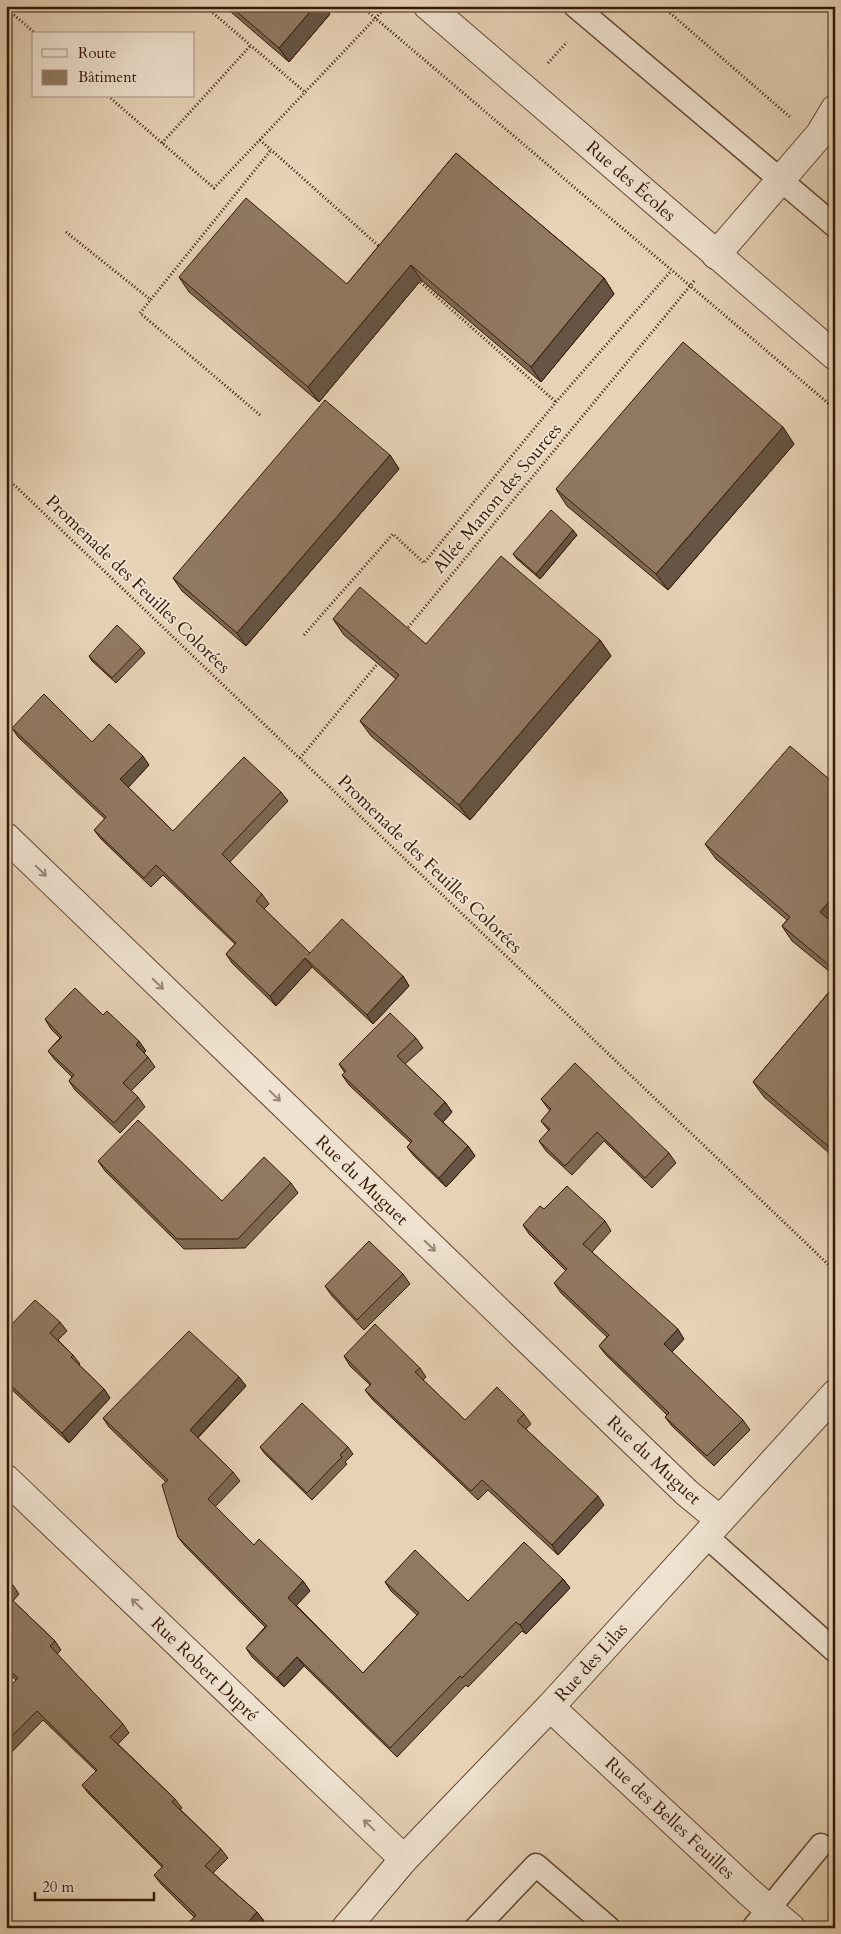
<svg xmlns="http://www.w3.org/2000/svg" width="841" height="1934" viewBox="0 0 841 1934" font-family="Cardo,serif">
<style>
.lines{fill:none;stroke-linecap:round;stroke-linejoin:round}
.lane-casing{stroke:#614631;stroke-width:25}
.street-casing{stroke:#614631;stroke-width:30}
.path{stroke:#341805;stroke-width:3;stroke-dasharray:1 2.5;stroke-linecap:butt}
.lane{stroke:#efe2d0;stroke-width:22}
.street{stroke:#efe2d0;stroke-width:28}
.wall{fill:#7d6853;stroke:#341805}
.shaded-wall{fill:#654;stroke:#341805}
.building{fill:#917961;stroke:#341805}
.oneway{stroke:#9b8775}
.labels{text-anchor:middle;stroke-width:4;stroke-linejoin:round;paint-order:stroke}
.street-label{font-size:18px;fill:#341805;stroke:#efe2d0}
</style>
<rect width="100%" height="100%" fill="#e7d2b6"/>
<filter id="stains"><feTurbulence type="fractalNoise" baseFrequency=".004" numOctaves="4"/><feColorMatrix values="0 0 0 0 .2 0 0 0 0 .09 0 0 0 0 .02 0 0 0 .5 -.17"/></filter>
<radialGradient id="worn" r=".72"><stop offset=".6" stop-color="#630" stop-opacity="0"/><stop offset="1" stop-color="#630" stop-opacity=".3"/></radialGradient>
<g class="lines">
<!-- lane casing -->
<g class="lane-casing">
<g id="lane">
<polyline points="575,6 835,226"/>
<polyline points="706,1536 835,1651"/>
<polyline points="476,1928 536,1865 609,1928"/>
<polyline points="753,1928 821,1845"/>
</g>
</g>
<!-- street casing -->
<g class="street-casing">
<g id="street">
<polyline points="428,6 835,356"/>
<polyline points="716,255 820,134 835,109"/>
<polyline points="6,837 687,1493 720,1520"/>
<polyline points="6,1479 404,1859"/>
<polyline points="550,1707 749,1892 791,1928"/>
<polyline points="346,1928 404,1859 550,1707 835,1394"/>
</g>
</g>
<!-- path -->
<g class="path">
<polyline points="205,6 306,93"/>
<polyline points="361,6 835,409"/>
<polyline points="662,6 790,117"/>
<polyline points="6,8 36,34"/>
<polyline points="548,63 567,42"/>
<polyline points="108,96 214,188 387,6"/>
<polyline points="260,140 381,248"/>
<polyline points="162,143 251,45"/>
<polyline points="66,232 151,300"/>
<polyline points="418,280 556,402"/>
<polyline points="260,415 140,313 271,150"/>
<polyline points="6,477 835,1271"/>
<polyline points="406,630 695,280"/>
<polyline points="304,635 393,534 424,563 556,402 671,271"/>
<polyline points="300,758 379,662"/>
<polyline points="829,1490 835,1496"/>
</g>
<!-- lane -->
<use href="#lane" class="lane"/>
<!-- street -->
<use href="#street" class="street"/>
</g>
<!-- wall -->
<g class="wall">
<polygon points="224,6 324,6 330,14 289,62"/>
<polygon points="456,153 604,278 614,294 541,382 421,280 319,402 189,292 179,277 347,284"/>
<polygon points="794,444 668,590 567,506 556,489"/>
<polygon points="390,455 399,469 246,646 182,591 173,578"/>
<polygon points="577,535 540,579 517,559 513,554"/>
<polygon points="333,619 426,644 600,640 611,656 470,820 371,736 360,721 396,679 344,635"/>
<polygon points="141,648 145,653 116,683 92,661 89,656"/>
<polygon points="12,728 92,742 149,765 128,787 173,831 281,792 288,801 230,862 262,894 269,904 264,909 310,953 403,976 409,986 373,1024 312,967 276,1006 232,963 226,954 235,944 163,875 151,887 101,839 94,830 105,819 18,737"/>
<polygon points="705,844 835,923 834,924 835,925 835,976 792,941 782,926 787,920 716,859"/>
<polygon points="835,985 835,1158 764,1097 753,1082"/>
<polygon points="103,1015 146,1051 144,1053 148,1057 155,1067 131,1091 138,1097 145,1107 120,1133 75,1090 69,1081 72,1077 55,1060 48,1051 60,1038 51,1029 45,1019"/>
<polygon points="416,1038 423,1048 405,1064 445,1102 452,1112 443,1122 468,1146 475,1156 446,1187 414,1156 407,1147 411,1143 349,1085 342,1075 345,1073 339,1064"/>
<polygon points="541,1099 669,1153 676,1163 652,1188 604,1141 572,1175 546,1151 539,1141 549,1131 541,1121 550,1111"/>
<polygon points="98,1161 222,1201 291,1183 298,1193 245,1248 184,1249 105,1171"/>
<polygon points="544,1209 605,1221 611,1231 592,1252 684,1339 672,1352 743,1420 750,1430 714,1466 672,1426 665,1417 667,1415 606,1355 599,1346 607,1337 561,1293 554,1283 566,1271 529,1234 523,1225"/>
<polygon points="403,1274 410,1284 364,1330 332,1296 325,1286"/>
<polygon points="60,1322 67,1331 58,1340 73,1355 80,1364 79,1365 104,1389 110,1398 69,1443 10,1388 6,1391 6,1324 9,1327"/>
<polygon points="344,1356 420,1368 426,1377 423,1380 465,1420 524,1414 531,1424 526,1429 604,1505 558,1555 488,1490 478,1500 372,1399 365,1390 370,1385 350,1366"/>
<polygon points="239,1377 246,1386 198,1438 233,1472 240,1481 215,1507 254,1545 303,1581 310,1591 296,1605 363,1673 417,1615 391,1591 385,1582 468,1601 563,1579 570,1588 526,1634 522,1631 468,1687 466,1685 397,1757 304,1666 284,1687 252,1657 246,1648 265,1627 185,1546 178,1537 166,1482 109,1427 103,1418"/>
<polygon points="260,1447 348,1447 353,1454 345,1462 347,1464 312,1500 265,1454"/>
<polygon points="6,1578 13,1585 19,1594 13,1601 55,1641 61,1650 57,1654 123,1724 129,1733 118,1744 175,1799 182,1808 180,1809 221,1849 228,1858 213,1873 257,1912 264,1921 194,1917 161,1884 154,1875 162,1867 89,1794 82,1785 96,1771 43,1720 6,1758 6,1690 16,1680 6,1671"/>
</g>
<!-- shaded-wall -->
<g class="shaded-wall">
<polygon points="315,6 324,6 330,14 289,62 279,48"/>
<polygon points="411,265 421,280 319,402 308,387"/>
<polygon points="604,278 614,294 541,382 531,367"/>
<polygon points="783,427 794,444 668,590 656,574"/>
<polygon points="390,455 399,469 246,646 237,633"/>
<polygon points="573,530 577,535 540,579 536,574"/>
<polygon points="600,640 611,656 470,820 459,805"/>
<polygon points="143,756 149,765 127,789 120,779"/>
<polygon points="835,895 835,923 831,927 820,912"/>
<polygon points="305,958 312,967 276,1006 270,996"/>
<polygon points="403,976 409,986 373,1024 367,1015"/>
<polygon points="139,1041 146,1051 142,1055 136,1045"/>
<polygon points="445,1102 452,1112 441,1124 434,1114"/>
<polygon points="468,1146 475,1156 446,1187 439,1178"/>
<polygon points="678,1329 684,1339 670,1354 664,1344"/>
<polygon points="239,1377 246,1386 196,1439 190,1430"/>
<polygon points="104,1389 110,1398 69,1443 62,1433"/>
<polygon points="598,1496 604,1505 558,1555 552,1545"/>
<polygon points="563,1579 570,1588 526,1634 520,1625"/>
<polygon points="303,1581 310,1591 295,1607 288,1598"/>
<polygon points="297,1657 304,1666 284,1687 277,1678"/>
<polygon points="257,1912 264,1921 258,1928 243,1928"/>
</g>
<!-- building -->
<g class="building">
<polygon points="230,6 315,6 279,48"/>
<polygon points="456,153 604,278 531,367 411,265 308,387 179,277 246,198 347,284"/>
<polygon points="683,342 783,427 656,574 556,489"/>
<polygon points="325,400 390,455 237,633 173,578"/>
<polygon points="551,510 573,530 536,574 513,554"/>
<polygon points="501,556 600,640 459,805 360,721 399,675 333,619 360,587 426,644"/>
<polygon points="117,625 141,648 112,678 89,656"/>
<polygon points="44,694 92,742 109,724 143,756 120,779 173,831 244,757 281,792 222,854 262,894 256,901 310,953 308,955 342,919 403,976 367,1015 305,958 270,996 226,954 236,943 156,865 144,878 94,830 106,817 12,728"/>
<polygon points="790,746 835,784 835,895 820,912 835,925 835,970 782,926 790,917 705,844"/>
<polygon points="835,985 835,1152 753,1082"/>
<polygon points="75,988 103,1015 107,1011 139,1041 136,1045 148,1057 123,1083 138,1097 114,1123 69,1081 74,1075 48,1051 62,1037 45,1019"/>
<polygon points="390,1013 416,1038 397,1056 445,1102 434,1114 468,1146 439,1178 407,1147 412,1141 342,1075 346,1071 339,1064"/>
<polygon points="575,1063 669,1153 645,1178 597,1132 565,1166 539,1141 550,1129 541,1121 551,1109 541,1099"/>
<polygon points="138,1120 222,1201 264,1157 291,1183 238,1239 177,1239 98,1161"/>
<polygon points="567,1186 605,1221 583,1244 678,1329 664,1344 743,1420 707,1456 665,1417 669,1413 599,1346 609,1335 554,1283 567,1269 523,1225 540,1206 544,1209"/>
<polygon points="369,1241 403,1274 357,1320 325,1286"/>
<polygon points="35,1300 60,1322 50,1333 73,1355 71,1357 104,1389 62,1433 6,1381 6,1324 9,1327"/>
<polygon points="375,1324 420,1368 415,1372 465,1420 497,1387 524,1414 517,1421 598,1496 552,1545 482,1480 471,1491 365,1390 371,1384 344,1356"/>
<polygon points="189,1331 239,1377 190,1430 233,1472 208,1499 254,1545 259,1539 303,1581 288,1598 363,1673 419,1613 385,1582 415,1550 468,1601 524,1542 563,1579 520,1625 516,1622 462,1678 460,1676 390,1748 297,1657 277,1678 246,1648 267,1626 178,1537 162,1485 168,1480 103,1418"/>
<polygon points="302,1403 348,1447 340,1455 342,1457 307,1493 260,1447"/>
<polygon points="6,1578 13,1585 6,1592"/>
<polygon points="6,1594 55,1641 50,1646 123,1724 110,1737 175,1799 172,1802 221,1849 205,1866 257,1912 243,1928 184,1928 196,1915 154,1875 163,1866 82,1785 97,1770 37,1711 6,1742 6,1690 18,1678 6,1668"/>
</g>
<!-- one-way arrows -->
<defs><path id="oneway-shaft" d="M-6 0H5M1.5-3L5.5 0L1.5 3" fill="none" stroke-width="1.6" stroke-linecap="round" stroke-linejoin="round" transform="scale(1.25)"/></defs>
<g class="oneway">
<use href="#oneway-shaft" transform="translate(41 871) rotate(44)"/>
<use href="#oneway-shaft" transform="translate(158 984) rotate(44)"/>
<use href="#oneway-shaft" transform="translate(275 1096) rotate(44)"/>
<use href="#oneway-shaft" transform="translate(430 1246) rotate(44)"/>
<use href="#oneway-shaft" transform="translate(137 1604) rotate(-136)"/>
<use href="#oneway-shaft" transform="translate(369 1825) rotate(-136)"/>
</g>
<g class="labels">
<!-- street labels -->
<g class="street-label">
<text transform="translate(631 181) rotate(41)" y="6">Rue des Écoles</text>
<text transform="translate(497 498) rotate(-50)" y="6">Allée Manon des Sources</text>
<text transform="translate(138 584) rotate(44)" y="6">Promenade des Feuilles Colorées</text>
<text transform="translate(430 864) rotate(44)" y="6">Promenade des Feuilles Colorées</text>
<text transform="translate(362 1180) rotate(44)" y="6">Rue du Muguet</text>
<text transform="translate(654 1460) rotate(43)" y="6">Rue du Muguet</text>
<text transform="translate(591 1662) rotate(-48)" y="6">Rue des Lilas</text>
<text transform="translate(205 1669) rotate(44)" y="6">Rue Robert Dupré</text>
<text transform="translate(670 1818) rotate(43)" y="6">Rue des Belles Feuilles</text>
</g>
</g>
<!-- margin -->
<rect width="841" height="1934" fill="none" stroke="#e7d2b6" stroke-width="25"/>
<rect x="8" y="8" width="826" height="1919" fill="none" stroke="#341805" stroke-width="2.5"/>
<rect x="12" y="12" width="816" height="1909" fill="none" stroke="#341805"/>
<!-- legend -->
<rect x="32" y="32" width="162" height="65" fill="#efe2d0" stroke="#a4917f"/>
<rect x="42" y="49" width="25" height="8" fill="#efe2d0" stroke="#a4917f"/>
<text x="78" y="58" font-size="15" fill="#341805">Route</text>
<rect x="42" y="70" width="25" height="15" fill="#917961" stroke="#a4917f"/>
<text x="78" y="82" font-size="15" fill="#341805">Bâtiment</text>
<!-- scale -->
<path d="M35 1892v8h119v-8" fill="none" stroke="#341805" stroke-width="2.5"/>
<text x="42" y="1892" font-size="15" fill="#341805" stroke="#efe2d0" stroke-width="4" paint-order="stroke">20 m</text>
<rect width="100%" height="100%" filter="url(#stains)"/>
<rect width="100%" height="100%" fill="url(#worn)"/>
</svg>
